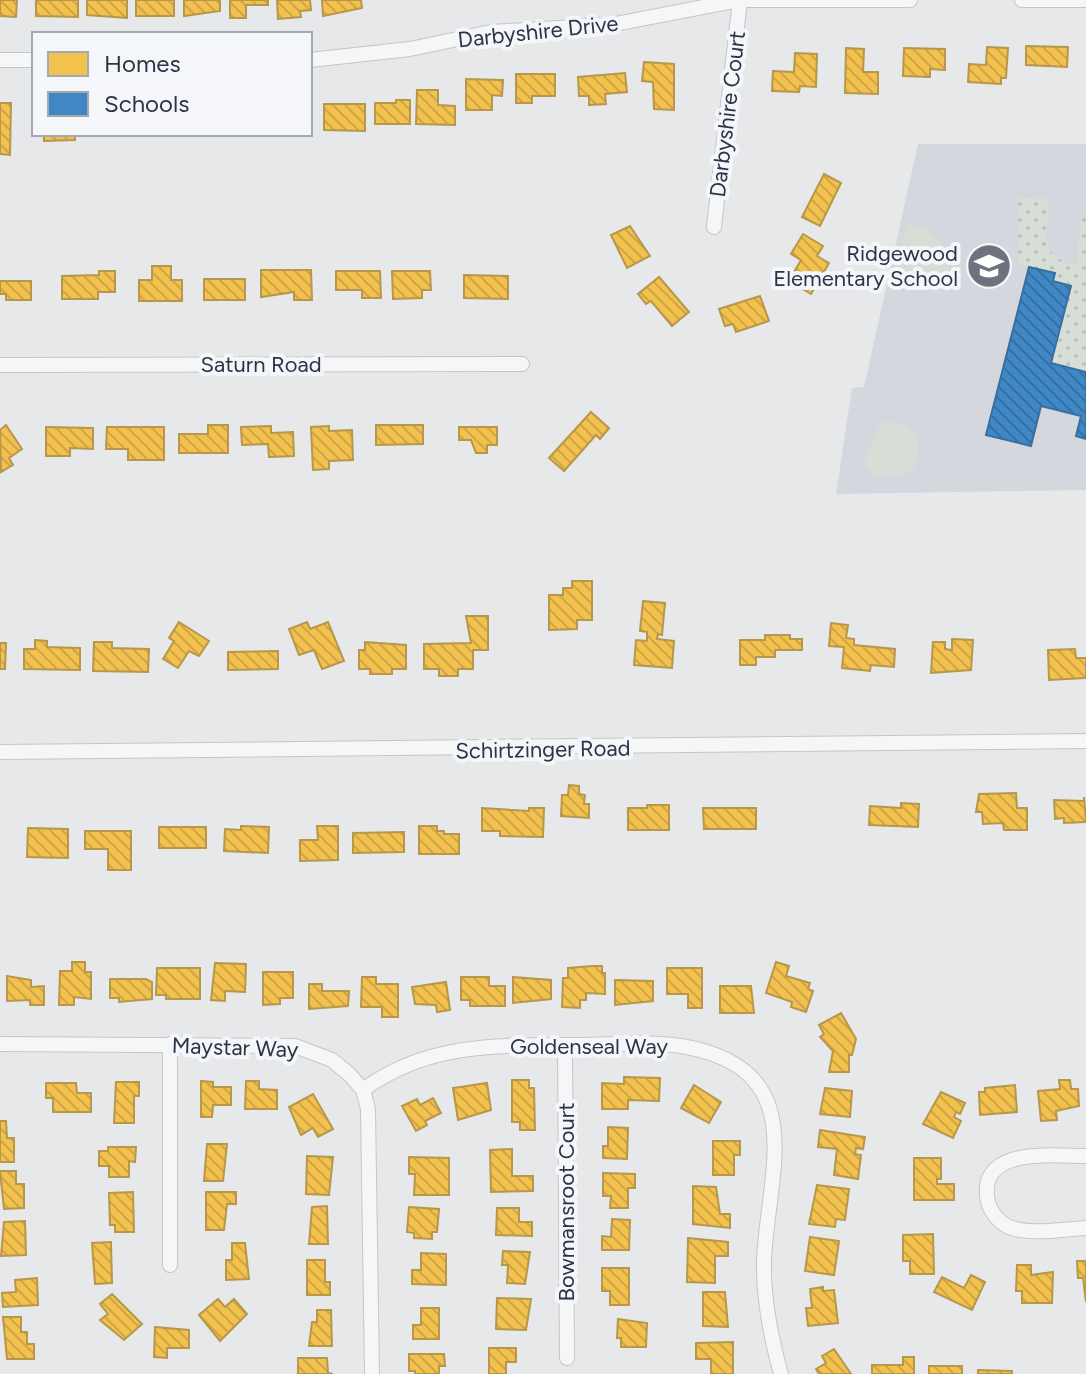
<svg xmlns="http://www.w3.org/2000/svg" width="1086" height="1374" viewBox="0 0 1086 1374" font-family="Figtree,sans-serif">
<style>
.built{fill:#d4d7dd}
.grass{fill:#d6ded6}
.park{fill:url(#park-dots)}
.homes{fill:url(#homes-back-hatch);stroke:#b6974b;stroke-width:2}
.schools{fill:url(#schools-back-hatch);stroke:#396f9f;stroke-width:2}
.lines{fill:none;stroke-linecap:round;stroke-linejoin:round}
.minor-casing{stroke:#c4c6c8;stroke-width:16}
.minor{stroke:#f5f6f7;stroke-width:14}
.labels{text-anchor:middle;stroke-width:8;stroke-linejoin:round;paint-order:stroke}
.street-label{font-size:22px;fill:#2b3445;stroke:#f4f6f9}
.poi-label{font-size:22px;fill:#2b3445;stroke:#f4f6f9;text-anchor:end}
</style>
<defs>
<pattern id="park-dots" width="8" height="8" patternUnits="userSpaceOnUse" patternTransform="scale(2)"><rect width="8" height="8" fill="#d6ded6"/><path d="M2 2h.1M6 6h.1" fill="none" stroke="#b8bfb9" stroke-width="1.8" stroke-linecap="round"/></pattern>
<pattern id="homes-back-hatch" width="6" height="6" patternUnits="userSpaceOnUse" patternTransform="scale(2)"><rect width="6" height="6" fill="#f2c14e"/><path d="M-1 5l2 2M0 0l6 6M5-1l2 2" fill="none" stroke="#d0a645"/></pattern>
<pattern id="schools-back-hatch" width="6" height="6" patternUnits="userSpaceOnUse" patternTransform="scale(2)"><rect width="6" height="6" fill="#3f88c5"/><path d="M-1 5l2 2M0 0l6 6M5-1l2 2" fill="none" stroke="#3570a2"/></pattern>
</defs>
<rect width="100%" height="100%" fill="#e6e8ea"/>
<!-- built -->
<polygon class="built" points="918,144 1086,144 1086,490 836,494 852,388 864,387"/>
<!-- grass -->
<g class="grass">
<path d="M 910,224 C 934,229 951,246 949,271 L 934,286 C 888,284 894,256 910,224 Z"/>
<path d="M 884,422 C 913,419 924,442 915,467 L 905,475 L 873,475 L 864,462 L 877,428 Z"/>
</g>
<!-- park -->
<path class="park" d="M 1018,197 L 1049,199 C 1047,232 1037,258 1077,265 L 1081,218 L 1086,218 L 1086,372 L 1051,363 L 1071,286 L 1053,281 L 1055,273 L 1018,264 Z"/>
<!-- homes -->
<g class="homes">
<polygon points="0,0 17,0 16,17 0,16"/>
<polygon points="36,0 78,0 78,17 36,16"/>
<polygon points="87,0 127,0 127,18 87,15"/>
<rect x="136" y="0" width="38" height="16"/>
<polygon points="184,0 220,0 220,11 184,16"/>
<polygon points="230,0 268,0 268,5 246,5 246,18 230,18"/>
<polygon points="277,0 310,0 311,10 300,11 301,17 278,19"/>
<polygon points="322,0 361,0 362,8 323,16"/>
<polygon points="1026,46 1068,47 1067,67 1026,65"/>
<polygon points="987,47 1008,48 1006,78 1001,78 1001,84 968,82 969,64 986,65"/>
<polygon points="846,48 864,49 863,72 878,72 878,94 845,93"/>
<polygon points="904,48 945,49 945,70 930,69 930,77 903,76"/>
<polygon points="795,53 817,54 816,87 800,86 799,92 772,91 773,71 794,72"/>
<polygon points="644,62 674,64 674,110 654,109 653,82 642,81"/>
<polygon points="625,73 627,92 605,94 606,104 589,105 589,96 579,96 578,77"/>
<polygon points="516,74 555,74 555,96 532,96 532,103 516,103"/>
<polygon points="466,79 503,80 502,96 492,95 492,110 466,110"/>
<polygon points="417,90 438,90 438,105 455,106 455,125 416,124"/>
<polygon points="396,100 410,100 410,124 375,124 375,103 396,103"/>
<polygon points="0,103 11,103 10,155 0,154"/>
<polygon points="324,104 365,104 365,131 324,130"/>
<polygon points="44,134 75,134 75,140 44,141"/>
<polygon points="824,174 841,183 820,226 802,217"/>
<polygon points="630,226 650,256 627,268 611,235"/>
<polygon points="803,234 823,246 817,256 829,263 811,294 789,281 801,260 791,254"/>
<polygon points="152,266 171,266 171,280 182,280 182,301 139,301 139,280 152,280"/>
<polygon points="261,270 311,270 312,300 294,300 294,292 261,297"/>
<polygon points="99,271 115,271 115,292 98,292 98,299 62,299 62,276 99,275"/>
<polygon points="336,271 380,271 381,298 362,298 362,290 336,290"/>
<polygon points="392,271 430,271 431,290 422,290 422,298 393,299"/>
<polygon points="464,275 508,276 508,299 464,298"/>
<polygon points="659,277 689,312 672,326 651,301 646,304 638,294"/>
<rect x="204" y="279" width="41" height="21"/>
<polygon points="0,281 31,281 31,300 6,300 6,294 0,294"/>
<polygon points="760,296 769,321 736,332 733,324 725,326 719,309"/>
<polygon points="591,412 609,428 600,439 596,435 564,471 549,458"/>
<polygon points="6,425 22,449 9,458 13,465 1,472 0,430"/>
<polygon points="208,425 228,425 228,453 179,453 179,434 208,434"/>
<polygon points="376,425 423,425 423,444 376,445"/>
<polygon points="271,426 271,433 293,432 294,456 269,457 268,444 242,445 241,427"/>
<polygon points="329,426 329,431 352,430 353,460 329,461 329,469 313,470 311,427"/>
<polygon points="46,427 93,428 93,449 70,448 70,456 46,456"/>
<polygon points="107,427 164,427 164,460 128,460 128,449 106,449"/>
<polygon points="459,427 497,427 497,445 487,445 487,453 476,453 471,440 459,440"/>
<polygon points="572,581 592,581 592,620 577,620 577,629 549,630 549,595 563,595 563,588 572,588"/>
<polygon points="643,601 665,603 662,635 658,634 657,639 674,641 672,668 634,665 636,640 647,641 647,632 640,631"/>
<polygon points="466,616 488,616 488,650 473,650 473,669 458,669 458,676 439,676 439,669 424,669 424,644 471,643"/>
<polygon points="179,622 209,641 199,656 189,651 178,668 163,659 174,641 169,638"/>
<polygon points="307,622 310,629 328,622 344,661 322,669 314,650 299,655 289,629"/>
<polygon points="831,623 848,625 846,638 854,639 854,645 895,649 894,667 871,665 870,671 842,668 844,647 829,646"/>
<polygon points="765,635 790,635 790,639 802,639 802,650 775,650 775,657 756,657 756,665 740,665 740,640 765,640"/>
<polygon points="952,639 973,640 971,670 931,673 933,642 945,642 945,649 952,650"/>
<polygon points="35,640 47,641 47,647 80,648 80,670 24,669 24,649 35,649"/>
<polygon points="94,642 112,642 112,648 149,649 148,672 93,671"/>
<polygon points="365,642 406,645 406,669 392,669 392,674 370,674 370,669 359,669 359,650 365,650"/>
<polygon points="0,643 6,643 5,669 0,669"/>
<polygon points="1075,649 1076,658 1086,658 1086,678 1049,680 1048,650"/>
<polygon points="278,651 278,669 228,670 228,652"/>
<polygon points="569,785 579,786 579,794 585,795 584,804 589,804 589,818 561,816 562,795 568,795"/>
<polygon points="1016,793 1017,808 1027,808 1027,830 1004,830 1003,823 983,824 982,812 976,812 979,794"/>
<polygon points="1084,797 1086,822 1064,823 1064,818 1055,819 1054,800 1084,801"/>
<polygon points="901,803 919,804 918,827 869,825 870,806 901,808"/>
<polygon points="647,805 669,805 669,830 628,830 628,808 647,808"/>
<polygon points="482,808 529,811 529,808 544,808 543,837 500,836 500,831 482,831"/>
<polygon points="703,808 756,808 756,829 704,829"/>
<polygon points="241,826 269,827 268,853 224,851 225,829 241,830"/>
<polygon points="317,826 338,826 338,860 300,861 300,840 318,840"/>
<polygon points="419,826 437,826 437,831 444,831 444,834 459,834 459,854 419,854"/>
<rect x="159" y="827" width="47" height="21"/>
<polygon points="28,828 68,829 68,858 27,857"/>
<polygon points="85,831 131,831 131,870 108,870 108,849 85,849"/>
<polygon points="404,832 404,852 353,853 353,833"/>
<polygon points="72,962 85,962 85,972 91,972 91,999 74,997 74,1005 59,1005 60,971 72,971"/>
<polygon points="776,962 789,966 786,976 810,983 808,989 813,991 806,1012 791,1007 792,1002 766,993"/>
<polygon points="215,963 246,964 245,992 225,991 225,1001 211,1000"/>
<polygon points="593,966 602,966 602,973 605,973 605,994 586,993 586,1000 580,1000 580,1008 562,1007 563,978 568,978 568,968"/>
<polygon points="157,968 200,968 200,999 166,999 166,995 156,995"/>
<polygon points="667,968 702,968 702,1008 688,1008 688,994 667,994"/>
<polygon points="263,972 293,972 293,998 280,998 280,1004 263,1005"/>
<polygon points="7,976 31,980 31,987 44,986 44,1005 30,1005 30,1000 7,1001"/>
<polygon points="362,977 376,977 376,984 398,984 398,1017 382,1017 382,1007 361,1007"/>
<polygon points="461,977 489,977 489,986 505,986 505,1006 470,1006 470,1000 461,1000"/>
<polygon points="513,977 551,980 551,999 513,1003"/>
<polygon points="110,979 146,979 152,982 152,999 119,1002 119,998 110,998"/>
<polygon points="615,980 653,981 653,1001 615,1005"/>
<polygon points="446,982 450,1010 437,1012 436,1005 415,1004 412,987"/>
<polygon points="309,984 322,984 322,991 349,991 348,1006 309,1009"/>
<polygon points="720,986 751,986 754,1013 720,1013"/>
<polygon points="841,1013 856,1039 852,1055 849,1055 849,1072 829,1072 833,1051 820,1037 824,1034 819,1025"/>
<polygon points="624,1077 660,1078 659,1101 628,1100 628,1109 602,1109 602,1083 624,1084"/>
<polygon points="512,1080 529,1080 529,1088 534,1088 535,1130 520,1130 520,1122 512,1122"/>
<polygon points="1059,1080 1070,1080 1071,1089 1078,1089 1079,1106 1056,1111 1057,1120 1041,1121 1038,1091 1060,1089"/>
<polygon points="201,1081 213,1082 213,1087 231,1087 231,1105 213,1105 212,1117 201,1117"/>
<polygon points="246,1081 259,1081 259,1089 277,1090 277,1109 245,1109"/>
<polygon points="116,1082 139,1082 139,1096 134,1096 134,1123 114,1123"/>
<polygon points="46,1083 76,1083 77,1093 91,1093 91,1112 53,1112 53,1098 46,1098"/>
<polygon points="487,1083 491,1110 458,1120 453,1088"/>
<polygon points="694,1085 721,1102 709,1123 681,1108"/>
<polygon points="1015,1085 1017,1112 980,1115 979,1092 985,1092 985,1088"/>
<polygon points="825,1088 852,1091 850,1117 820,1114"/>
<polygon points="941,1092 965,1103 960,1114 956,1112 954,1117 961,1121 953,1138 923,1124"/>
<polygon points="313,1094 333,1129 318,1137 313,1128 301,1135 289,1107"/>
<polygon points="433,1098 441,1113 425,1121 427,1125 416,1131 402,1106 417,1099 420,1105"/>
<polygon points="0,1121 6,1121 7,1138 14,1138 14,1162 0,1162"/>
<polygon points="608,1127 628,1128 627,1159 603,1158 603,1146 608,1146"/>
<polygon points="820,1130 865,1137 863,1149 856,1148 855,1154 861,1155 858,1179 834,1175 837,1149 818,1147"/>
<polygon points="713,1141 740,1141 740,1155 734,1155 734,1175 713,1175"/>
<polygon points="207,1144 227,1144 223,1181 204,1181"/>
<polygon points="108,1147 136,1147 135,1162 129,1161 129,1177 109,1177 109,1166 99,1166 99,1151 108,1151"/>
<polygon points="512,1149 512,1176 533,1176 533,1191 491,1192 490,1150"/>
<polygon points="307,1156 333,1157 329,1195 306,1194"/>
<polygon points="409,1157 449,1158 449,1195 414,1195 415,1174 409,1174"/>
<polygon points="914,1158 941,1158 941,1179 937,1179 937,1184 954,1184 954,1200 914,1200"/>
<polygon points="0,1171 16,1171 16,1184 24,1184 24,1208 4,1209"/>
<polygon points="603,1173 635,1174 635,1188 628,1188 628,1208 610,1208 611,1196 603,1196"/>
<polygon points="817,1185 849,1189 845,1220 836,1219 835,1227 809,1224"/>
<polygon points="693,1186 716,1187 720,1214 730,1214 730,1228 693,1224"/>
<polygon points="133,1192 134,1232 115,1232 115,1225 110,1225 109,1193"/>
<polygon points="206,1192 236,1192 236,1204 227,1204 224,1230 206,1230"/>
<polygon points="327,1206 328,1244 309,1244 312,1207"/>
<polygon points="409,1207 439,1209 437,1232 432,1232 432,1239 414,1238 414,1233 407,1232"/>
<polygon points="497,1208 519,1208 519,1222 532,1222 532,1236 496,1235"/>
<polygon points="612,1219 630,1220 629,1250 602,1250 602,1236 611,1237"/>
<polygon points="25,1221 26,1255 1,1256 4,1222"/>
<polygon points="933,1234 934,1274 910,1274 910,1261 903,1261 903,1235"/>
<polygon points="810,1237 839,1241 834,1275 805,1271"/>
<polygon points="688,1238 728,1242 728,1256 715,1256 715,1283 687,1282"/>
<polygon points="111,1242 112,1283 95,1284 92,1243"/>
<polygon points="232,1243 245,1243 249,1279 226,1280 226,1260 232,1260"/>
<polygon points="503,1251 530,1252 525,1284 507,1283 508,1265 502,1265"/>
<polygon points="421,1253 446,1254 446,1285 412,1284 412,1270 421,1270"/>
<polygon points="307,1260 325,1260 325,1282 330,1282 330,1295 307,1295"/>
<polygon points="1077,1261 1086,1261 1086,1302 1083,1278 1078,1278"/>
<polygon points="1017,1265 1031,1265 1031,1275 1053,1272 1052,1303 1022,1303 1022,1291 1016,1291"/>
<polygon points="602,1268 629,1268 629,1305 610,1305 610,1291 602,1291"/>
<polygon points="971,1275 985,1282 972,1310 934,1292 942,1277 964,1288"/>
<polygon points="37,1278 38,1305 3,1307 2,1293 16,1292 15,1280"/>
<polygon points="823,1287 823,1291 834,1290 838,1323 808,1326 806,1308 812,1308 810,1289"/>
<polygon points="703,1292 725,1292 728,1327 703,1326"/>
<polygon points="112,1294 142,1324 124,1340 100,1320 108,1314 100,1304"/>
<polygon points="497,1298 531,1299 526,1330 496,1329"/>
<polygon points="218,1299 225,1307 234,1299 247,1314 220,1341 199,1315"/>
<polygon points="421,1308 439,1308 439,1339 413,1339 413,1325 421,1325"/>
<polygon points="317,1310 331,1310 332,1346 309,1346 312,1322 317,1322"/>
<polygon points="3,1317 21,1317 21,1332 27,1332 27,1344 34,1344 34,1359 7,1359"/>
<polygon points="618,1319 647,1323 646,1347 621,1347 621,1338 617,1338"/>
<polygon points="155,1327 189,1330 189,1348 167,1348 167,1358 154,1357"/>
<polygon points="733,1342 733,1374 711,1374 711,1359 696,1359 696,1343"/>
<polygon points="489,1348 516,1348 516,1362 506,1362 506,1374 489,1374"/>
<polygon points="834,1349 851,1374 819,1374 816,1369 826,1363 822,1356"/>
<polygon points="409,1354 444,1354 445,1366 439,1366 439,1374 415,1374 415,1371 409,1371"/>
<polygon points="903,1357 914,1357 914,1374 872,1374 872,1365 903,1365"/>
<polygon points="298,1358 327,1358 328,1373 333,1374 298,1374"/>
<rect x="929" y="1366" width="33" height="8"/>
<polygon points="978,1370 1012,1371 1012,1374 978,1374"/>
</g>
<!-- schools -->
<polygon class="schools" points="1029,267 1055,273 1053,281 1071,286 1051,363 1086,372 1086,439 1076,436 1081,416 1041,406 1031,446 986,435"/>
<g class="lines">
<!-- minor casing -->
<g class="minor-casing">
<g id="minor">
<polyline points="1022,0 1086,0"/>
<polyline points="0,60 34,60"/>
<polyline points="310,60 410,49 491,32 610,25 740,0 910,0"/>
<polyline points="714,227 740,0"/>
<polyline points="0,365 522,364"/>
<polyline points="0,752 1086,741"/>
<polyline points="0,1044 295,1046 332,1060 350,1075 363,1090 368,1109 372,1374"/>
<polyline points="565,1045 567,1358"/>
<path d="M 363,1090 C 427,1042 503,1045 578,1045 C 612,1045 648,1041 681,1046 C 813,1068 768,1170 764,1260 C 763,1298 771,1338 781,1374"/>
<path d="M 1086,1156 C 1052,1156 976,1146 988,1202 C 991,1213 1001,1225 1012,1228 C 1033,1235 1064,1229 1086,1228"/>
<polyline points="170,1265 170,1044"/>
</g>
</g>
<!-- minor -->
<use href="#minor" class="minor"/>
</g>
<!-- icons -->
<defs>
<g id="school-disc" transform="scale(2.3)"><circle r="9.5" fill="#6c737f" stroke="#f4f6f9"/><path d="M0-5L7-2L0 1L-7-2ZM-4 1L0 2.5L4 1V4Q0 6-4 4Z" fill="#fff"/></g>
</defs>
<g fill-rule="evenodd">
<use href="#school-disc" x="989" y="266"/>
</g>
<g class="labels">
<!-- street labels -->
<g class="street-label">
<text transform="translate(538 31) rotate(-6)" y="8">Darbyshire Drive</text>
<text transform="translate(727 114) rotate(-83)" y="8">Darbyshire Court</text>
<text x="261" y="372">Saturn Road</text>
<text transform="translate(543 749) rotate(-1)" y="8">Schirtzinger Road</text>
<text x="589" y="1054">Goldenseal Way</text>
<text transform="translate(235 1047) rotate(2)" y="8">Maystar Way</text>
<text transform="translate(566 1202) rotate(-90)" y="8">Bowmansroot Court</text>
</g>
<!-- poi labels -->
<g class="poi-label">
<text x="958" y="261">Ridgewood<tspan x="958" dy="25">Elementary School</tspan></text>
</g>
</g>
<!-- legend -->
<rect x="32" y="32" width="280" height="104" fill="#f4f6f9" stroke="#a4a8b1" stroke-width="2"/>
<rect x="48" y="52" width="40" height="24" fill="#f2c14e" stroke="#a4a8b1" stroke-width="2"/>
<text x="104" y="72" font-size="24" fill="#2b3445">Homes</text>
<rect x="48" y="92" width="40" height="24" fill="#3f88c5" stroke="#a4a8b1" stroke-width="2"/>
<text x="104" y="112" font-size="24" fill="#2b3445">Schools</text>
</svg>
